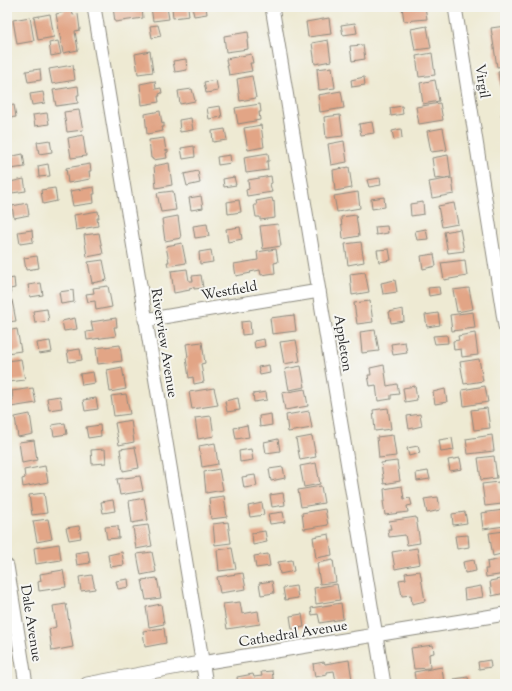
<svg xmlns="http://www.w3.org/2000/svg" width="512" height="691" viewBox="0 0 512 691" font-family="'Sorts Mill Goudy',serif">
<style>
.building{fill:#e2a586}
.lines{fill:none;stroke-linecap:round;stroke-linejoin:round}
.street-casing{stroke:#8c8a7f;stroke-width:15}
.street{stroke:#fff;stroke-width:13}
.labels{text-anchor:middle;stroke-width:4;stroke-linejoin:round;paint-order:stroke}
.street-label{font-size:14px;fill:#2b2b2b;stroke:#f6f6f2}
</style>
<rect width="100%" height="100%" fill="#f6f6f2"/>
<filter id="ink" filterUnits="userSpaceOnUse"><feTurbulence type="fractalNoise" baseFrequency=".025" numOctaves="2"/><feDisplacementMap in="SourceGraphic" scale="8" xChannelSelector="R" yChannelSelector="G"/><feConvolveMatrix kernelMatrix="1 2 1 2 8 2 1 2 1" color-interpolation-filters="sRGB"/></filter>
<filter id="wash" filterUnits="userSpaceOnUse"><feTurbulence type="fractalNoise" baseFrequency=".012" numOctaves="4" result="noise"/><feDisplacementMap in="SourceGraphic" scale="16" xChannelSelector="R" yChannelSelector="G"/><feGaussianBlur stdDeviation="0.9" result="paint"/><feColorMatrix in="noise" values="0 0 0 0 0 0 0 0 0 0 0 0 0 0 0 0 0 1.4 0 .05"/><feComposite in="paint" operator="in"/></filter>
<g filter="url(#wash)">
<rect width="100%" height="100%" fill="#eeead3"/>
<g id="blocks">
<!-- building -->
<g class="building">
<polygon points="113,7 142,7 143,18 115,22"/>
<polygon points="151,7 167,7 169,19 153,21"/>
<polygon points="172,7 188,7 189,16 173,18"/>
<polygon points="192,7 206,7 207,14 194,16"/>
<polygon points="306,7 320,7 320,8 307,10"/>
<polygon points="402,7 425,7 427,19 404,21"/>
<polygon points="72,9 73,15 78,14 80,30 75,31 78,50 63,53 56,14 64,12 64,10"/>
<polygon points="50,14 54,37 38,40 34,17"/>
<polygon points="30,17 34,41 17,44 13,20"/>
<polygon points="329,18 331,34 308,37 306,22"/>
<polygon points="355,23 357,33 343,35 341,25"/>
<polygon points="158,25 161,36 152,38 150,26"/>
<polygon points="427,26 431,48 415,50 411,29"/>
<polygon points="505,26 505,66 497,67 491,28"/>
<polygon points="248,32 249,39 247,40 248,49 226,52 224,36"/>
<polygon points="328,40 331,61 315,64 312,43"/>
<polygon points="58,41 61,54 51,56 49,43"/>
<polygon points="363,45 365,59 352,61 350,46"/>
<polygon points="150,51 153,72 138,74 135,54"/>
<polygon points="432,53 435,75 419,77 416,56"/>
<polygon points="251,54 253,63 250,63 252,71 229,75 226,59"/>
<polygon points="186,59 187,70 175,72 173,61"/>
<polygon points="73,65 75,80 52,84 49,69"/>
<polygon points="332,67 335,88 319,90 317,69"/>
<polygon points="40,69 41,80 28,82 26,71"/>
<polygon points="505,71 505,96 502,97 498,72"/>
<polygon points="252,76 256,98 240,101 237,79"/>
<polygon points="364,77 365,85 352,87 351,80"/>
<polygon points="216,80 218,91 206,93 204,82"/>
<polygon points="435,80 439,101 423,104 420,83"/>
<polygon points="155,81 156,89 161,88 162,93 159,94 160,96 158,96 159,102 142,105 140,84"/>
<polygon points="7,83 9,83 11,94 7,95"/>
<polygon points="78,86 79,95 77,95 78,103 56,106 53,90"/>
<polygon points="192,89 195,101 180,104 178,91"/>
<polygon points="341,91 344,108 320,112 318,95"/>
<polygon points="43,92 45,103 32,105 30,94"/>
<polygon points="505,101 505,128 503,129 501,114 504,113 502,102"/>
<polygon points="440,103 443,120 419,124 416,107"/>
<polygon points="260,104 261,112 259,112 260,120 238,124 235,108"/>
<polygon points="14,105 16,117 7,118 7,106"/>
<polygon points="220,106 222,117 209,119 207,108"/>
<polygon points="402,106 403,114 391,116 390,108"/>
<polygon points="79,110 83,130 67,132 64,112"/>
<polygon points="160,111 162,124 164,123 164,127 162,127 163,131 147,134 145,114"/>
<polygon points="47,113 49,124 35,126 33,115"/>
<polygon points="340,115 343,136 326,138 324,117"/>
<polygon points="191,118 193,130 180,132 179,120"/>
<polygon points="372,122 374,133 361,135 359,124"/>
<polygon points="261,125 264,147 248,150 244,128"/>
<polygon points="443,128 447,150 431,152 427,131"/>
<polygon points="225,129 227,140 213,142 212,131"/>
<polygon points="401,129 402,138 394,140 392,131"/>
<polygon points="83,135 86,156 71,158 68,138"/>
<polygon points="164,138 166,151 168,150 168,152 166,153 167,158 153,160 152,158 151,158 149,140"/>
<polygon points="50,140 52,152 39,154 37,142"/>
<polygon points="344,141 347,162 331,165 328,144"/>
<polygon points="194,146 195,157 183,159 181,148"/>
<polygon points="268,153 269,161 267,161 268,170 246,173 244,157"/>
<polygon points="23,154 25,167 10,169 8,157"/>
<polygon points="230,155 231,163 218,165 217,157"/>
<polygon points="448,155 451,177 435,179 432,158"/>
<polygon points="169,163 172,185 156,188 154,166"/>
<polygon points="48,164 50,176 39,177 38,166"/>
<polygon points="90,164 91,171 89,171 90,179 68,183 66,168"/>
<polygon points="349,167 352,188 335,191 333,170"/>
<polygon points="198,171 200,183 187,186 184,174"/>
<polygon points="271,176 272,183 270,184 272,192 247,196 246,190 249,189 248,180"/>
<polygon points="234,177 236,185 224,187 223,179"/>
<polygon points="380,178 381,185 369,187 367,180"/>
<polygon points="452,178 454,194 432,198 429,182"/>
<polygon points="24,179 26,191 12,193 10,182"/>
<polygon points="94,187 95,194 93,194 94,203 73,206 70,191"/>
<polygon points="55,188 57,201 43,204 41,190"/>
<polygon points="173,191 176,210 161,212 157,193"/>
<polygon points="358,192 360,208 337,212 334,196"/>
<polygon points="201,196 203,208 191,210 189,198"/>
<polygon points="384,197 385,207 372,209 371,199"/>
<polygon points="272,198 273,202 274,201 275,218 260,220 260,217 256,217 254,205 257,205 256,201"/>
<polygon points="239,200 241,212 228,214 227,202"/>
<polygon points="423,202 424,214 411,216 410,204"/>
<polygon points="27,203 29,215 14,218 12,206"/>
<polygon points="454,203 458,224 442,227 438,206"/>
<polygon points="98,211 99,218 97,218 98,226 76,230 74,215"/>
<polygon points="356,215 359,236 343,239 341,217"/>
<polygon points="178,216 181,238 165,241 162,219"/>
<polygon points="207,224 209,236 195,238 193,226"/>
<polygon points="278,224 281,246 263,249 260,226"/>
<polygon points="387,226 388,233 376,235 375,227"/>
<polygon points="240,227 242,239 228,242 226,229"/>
<polygon points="426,229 428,239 417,240 415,231"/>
<polygon points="460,229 464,251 448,253 444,232"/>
<polygon points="32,230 33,242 20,244 18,232"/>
<polygon points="99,233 103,254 87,257 84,235"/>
<polygon points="361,242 364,262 348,265 345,244"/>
<polygon points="182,243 186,263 168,266 167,262 169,262 166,246"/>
<polygon points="276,249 278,262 274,263 275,273 261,275 260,270 250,272 251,273 236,276 234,264 258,260 257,252"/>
<polygon points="389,249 391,260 379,262 377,250"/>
<polygon points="211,250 213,262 200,264 199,252"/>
<polygon points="434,254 436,266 423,269 421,256"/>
<polygon points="37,256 39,268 26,270 24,258"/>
<polygon points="103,260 107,280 92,283 88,262"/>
<polygon points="465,260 467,276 444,280 441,263"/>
<polygon points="187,269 189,281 193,281 192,276 201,275 203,288 194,289 194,287 189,288 190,290 174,293 171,271"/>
<polygon points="365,272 369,292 352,295 350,274"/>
<polygon points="7,275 9,279 14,278 15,288 10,289 11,294 7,294"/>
<polygon points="395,280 397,292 383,294 381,283"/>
<polygon points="41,283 43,295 30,297 28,285"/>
<polygon points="108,286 112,307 96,310 95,301 88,302 86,294 94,293 93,288"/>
<polygon points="439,287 440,294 429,296 428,288"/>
<polygon points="469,288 473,309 457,312 453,290"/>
<polygon points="73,290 74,302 61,304 59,292"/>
<polygon points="12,300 16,321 7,322 7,301"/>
<polygon points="370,301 373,322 357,324 354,303"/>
<polygon points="47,309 49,321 35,323 33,311"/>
<polygon points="403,309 404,321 391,323 389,312"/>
<polygon points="473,312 475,328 452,331 450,315"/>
<polygon points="438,313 440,325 427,327 425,315"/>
<polygon points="294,315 296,331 272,334 270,318"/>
<polygon points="75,318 77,329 64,331 62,321"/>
<polygon points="116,318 117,327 114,327 116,336 87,340 86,332 93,331 91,322"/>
<polygon points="250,321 251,334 242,335 241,322"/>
<polygon points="17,329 21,351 7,353 7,331"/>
<polygon points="375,330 379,351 362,353 360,332"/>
<polygon points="475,333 478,355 462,357 461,349 454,350 453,341 459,340 458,336"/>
<polygon points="447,335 448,343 435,344 433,336"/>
<polygon points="264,339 265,346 255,348 254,341"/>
<polygon points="296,340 300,361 284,364 280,342"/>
<polygon points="50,341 52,352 39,354 37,343"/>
<polygon points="202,342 205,363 201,364 204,382 194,384 193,377 189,378 186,358 188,357 186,344"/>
<polygon points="405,342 407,353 393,355 391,344"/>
<polygon points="120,345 122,361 98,364 96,348"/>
<polygon points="80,349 82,360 69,362 67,351"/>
<polygon points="21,359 25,380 9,382 7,361"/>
<polygon points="479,359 483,381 464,384 460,362"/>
<polygon points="269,365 270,373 260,375 258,367"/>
<polygon points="384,365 387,386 397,384 399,394 391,395 391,399 378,401 376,385 370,386 368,375 371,375 370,368"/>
<polygon points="301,366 305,387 289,390 285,369"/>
<polygon points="122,367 126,389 110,392 107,370"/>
<polygon points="93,372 95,383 82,385 80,374"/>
<polygon points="415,386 417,400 405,402 403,388"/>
<polygon points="485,386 488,402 464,406 462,390"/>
<polygon points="33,388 36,403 11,407 10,401 13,400 12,391"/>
<polygon points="214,388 218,405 192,409 189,392"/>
<polygon points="305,389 308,406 285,410 282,393"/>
<polygon points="445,389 447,402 435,404 433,392"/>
<polygon points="266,392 267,400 254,402 253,394"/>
<polygon points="126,394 130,414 114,416 111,396"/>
<polygon points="60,396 62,408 49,410 47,398"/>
<polygon points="96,398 98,409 85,411 83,400"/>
<polygon points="238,398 240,410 227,412 225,401"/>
<polygon points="388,408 391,429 375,431 373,410"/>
<polygon points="487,408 490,428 474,430 471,410"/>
<polygon points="309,411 312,428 288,432 286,415"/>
<polygon points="30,414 33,434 18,437 15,417"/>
<polygon points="271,414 272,425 260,427 259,416"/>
<polygon points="420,414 422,426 409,429 407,416"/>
<polygon points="211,416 214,436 198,439 195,418"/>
<polygon points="131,420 134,442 119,445 115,423"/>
<polygon points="65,423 67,434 54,436 52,425"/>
<polygon points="100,425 101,436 88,438 86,427"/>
<polygon points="247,425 249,437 236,439 234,428"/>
<polygon points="393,435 396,456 379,458 377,437"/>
<polygon points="492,435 494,451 468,454 466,439"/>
<polygon points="312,436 316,457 300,460 296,439"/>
<polygon points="452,438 454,450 441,452 439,440"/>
<polygon points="278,439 280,451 266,453 264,442"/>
<polygon points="34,440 37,460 22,463 19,442"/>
<polygon points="215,443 218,464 202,467 199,446"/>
<polygon points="418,446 420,453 409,456 407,448"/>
<polygon points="135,447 139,468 123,471 120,449"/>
<polygon points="105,449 106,463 92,464 91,450"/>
<polygon points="251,449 253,460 240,462 239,451"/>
<polygon points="494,456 497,478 481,480 478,458"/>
<polygon points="460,458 462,469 450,471 448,460"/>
<polygon points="397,461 400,481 384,484 381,463"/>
<polygon points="316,463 320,484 304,487 300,466"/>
<polygon points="45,466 48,482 23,487 22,479 25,478 24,470"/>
<polygon points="283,467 285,478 271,481 269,469"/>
<polygon points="219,469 223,490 206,493 204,472"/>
<polygon points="428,471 430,479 417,481 416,473"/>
<polygon points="255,475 257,486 244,488 242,477"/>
<polygon points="140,476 143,491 120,495 117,479"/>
<polygon points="499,482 502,504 485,506 482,484"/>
<polygon points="321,486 324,503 301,507 298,490"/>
<polygon points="402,486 404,499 410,498 412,505 407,506 408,512 385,515 383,501 385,501 384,489"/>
<polygon points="44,493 47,513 32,515 29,495"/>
<polygon points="283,493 285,505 272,507 270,495"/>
<polygon points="224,496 227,517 211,519 209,498"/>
<polygon points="438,497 440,510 427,513 424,499"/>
<polygon points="144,498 148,520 132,523 129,501"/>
<polygon points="113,500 115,511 103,513 101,502"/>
<polygon points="262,503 264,515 250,517 248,506"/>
<polygon points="325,509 328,525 304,529 302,513"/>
<polygon points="504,510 505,526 483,529 481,513"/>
<polygon points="283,512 285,522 270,524 268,514"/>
<polygon points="465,512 467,523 453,525 452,514"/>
<polygon points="416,517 420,543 407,545 405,535 389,537 388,529 391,529 389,521"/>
<polygon points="48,519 52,539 37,542 33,521"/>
<polygon points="228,522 231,543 215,545 213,524"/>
<polygon points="148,525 152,546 136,549 133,527"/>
<polygon points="79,526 81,538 69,540 66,528"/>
<polygon points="118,526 119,538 107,539 105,527"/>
<polygon points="265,531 267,542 253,545 252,533"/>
<polygon points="505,531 505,553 493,556 489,533"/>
<polygon points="329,534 332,555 316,558 313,537"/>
<polygon points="468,535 469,547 457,549 455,536"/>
<polygon points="59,544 61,560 36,564 34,548"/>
<polygon points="232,548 236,569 219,571 217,550"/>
<polygon points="417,548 420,564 395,569 392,552"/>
<polygon points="88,551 90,563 77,565 75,553"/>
<polygon points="122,552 124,565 110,567 108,555"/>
<polygon points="152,552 156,572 141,575 137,554"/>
<polygon points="268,554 270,566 256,568 254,556"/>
<polygon points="505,558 505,574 486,577 485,569 488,569 487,562"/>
<polygon points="292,560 294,571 280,574 278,562"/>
<polygon points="333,560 336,582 320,584 317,563"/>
<polygon points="474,560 476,571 465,573 463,562"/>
<polygon points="63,570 66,587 39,591 38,582 41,581 40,574"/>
<polygon points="420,571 425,601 412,604 411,595 402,596 399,580 406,579 405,573"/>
<polygon points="243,573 246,589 220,593 217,577"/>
<polygon points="92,575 95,589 81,591 79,577"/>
<polygon points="157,578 161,598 146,600 142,580"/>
<polygon points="505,578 505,593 492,596 490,581"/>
<polygon points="128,579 129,587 118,589 116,581"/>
<polygon points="272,581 274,593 261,595 259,583"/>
<polygon points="337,584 340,600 316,604 314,588"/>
<polygon points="296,586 298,598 285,600 283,588"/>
<polygon points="481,586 483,597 465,600 464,589"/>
<polygon points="240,602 242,614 258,611 260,624 227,629 223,604"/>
<polygon points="341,603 343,619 320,623 318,614 312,615 311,608"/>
<polygon points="66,604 73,647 52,651 49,629 56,627 53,606"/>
<polygon points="161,604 164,624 149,627 146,607"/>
<polygon points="302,614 304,627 292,629 290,616"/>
<polygon points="164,628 166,643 145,647 143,631"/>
<polygon points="433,645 434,653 429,654 430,668 414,669 411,648"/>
<polygon points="349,660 352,680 336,682 334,671 327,672 327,675 315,677 313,664 324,662 325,664"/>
<polygon points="490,660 491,667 479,669 478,662"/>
<polygon points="442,667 444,684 416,684 414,672"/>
<polygon points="272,671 274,684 238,684 237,677 253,674 254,677 262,676 261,672"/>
<polygon points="468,677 469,684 455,684 454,679"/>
</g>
</g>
</g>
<g filter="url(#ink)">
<use href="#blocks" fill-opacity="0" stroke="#8c8a7f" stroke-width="1"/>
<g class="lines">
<!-- street casing -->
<g class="street-casing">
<g id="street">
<polyline points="94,7 206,684"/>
<polyline points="272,7 384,684"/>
<polyline points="455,7 505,326"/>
<polyline points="145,320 319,291"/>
<polyline points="7,566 26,684"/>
<polyline points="87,684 189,665 505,614"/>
</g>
</g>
<!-- street -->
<use href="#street" class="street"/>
</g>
</g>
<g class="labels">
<!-- street labels -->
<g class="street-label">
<text transform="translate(483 81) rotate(81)" y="5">Virgil</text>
<text transform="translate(229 290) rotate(-10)" y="5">Westfield</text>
<text transform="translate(165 343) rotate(81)" y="5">Riverview Avenue</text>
<text transform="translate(344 343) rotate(81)" y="5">Appleton</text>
<text transform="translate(32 623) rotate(81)" y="5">Dale Avenue</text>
<text transform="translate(293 633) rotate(-9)" y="5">Cathedral Avenue</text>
</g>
</g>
<!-- margin -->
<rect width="512" height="691" fill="none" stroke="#f6f6f2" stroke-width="24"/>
</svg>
